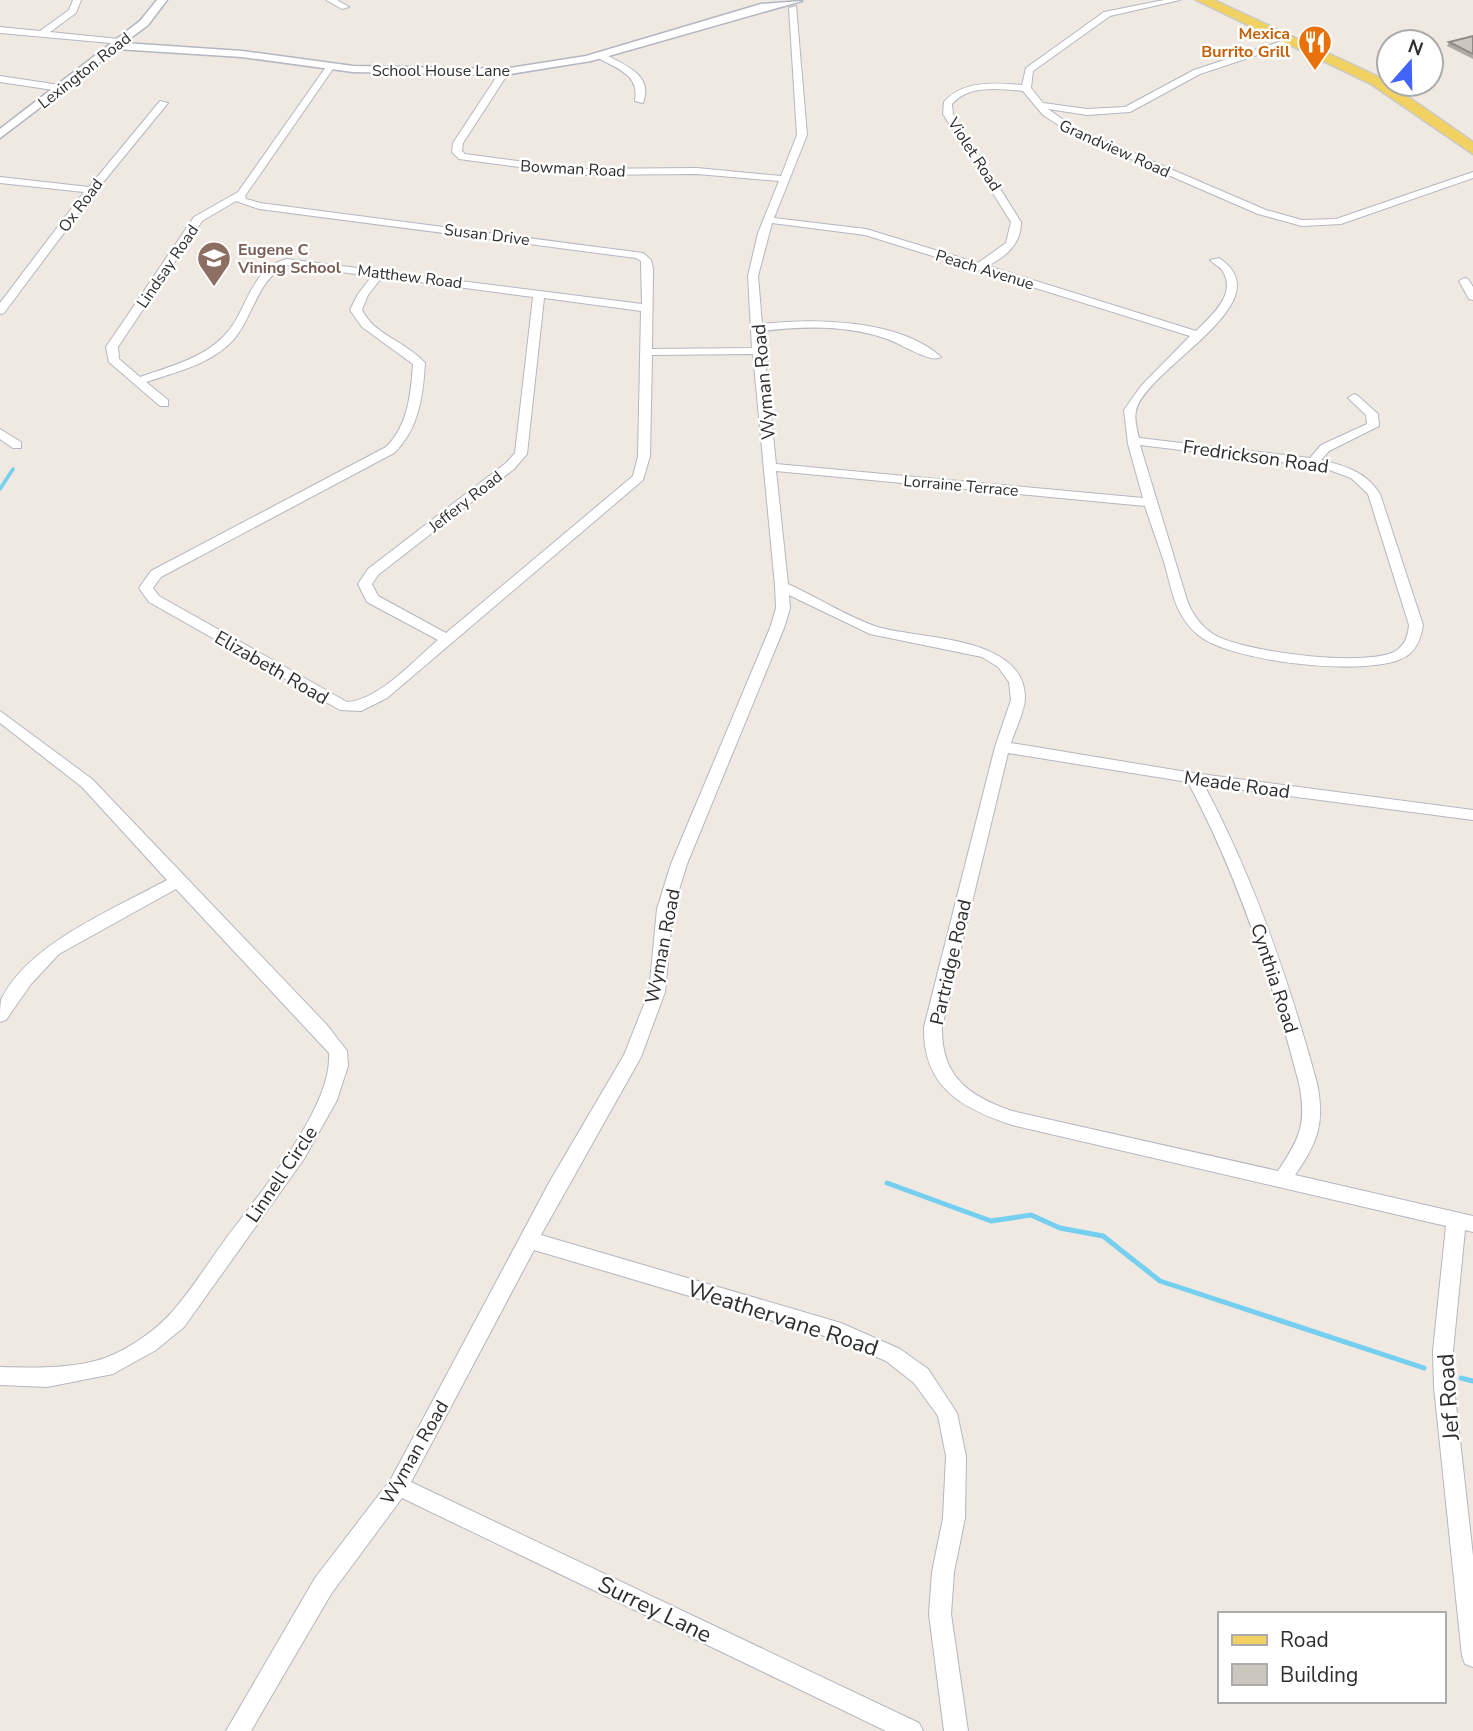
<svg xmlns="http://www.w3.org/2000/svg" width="1473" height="1731" viewBox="0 0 1473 1731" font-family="'Nunito Sans',sans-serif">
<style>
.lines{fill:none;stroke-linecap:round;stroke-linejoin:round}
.stream-far1{stroke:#75cff0;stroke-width:3.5}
.stream{stroke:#75cff0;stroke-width:5}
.minor-casing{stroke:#b4b7c1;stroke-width:2}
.tertiary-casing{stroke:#b4b7c1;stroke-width:3}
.primary-casing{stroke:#c9c9c9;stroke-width:3}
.minor{fill:#fff;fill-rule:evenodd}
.tertiary{fill:#fff;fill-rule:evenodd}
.primary{fill:#f2d163;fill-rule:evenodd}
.wall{fill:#afaba4}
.building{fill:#cbc7bf;stroke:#8e8b86;stroke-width:2}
.labels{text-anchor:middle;stroke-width:5;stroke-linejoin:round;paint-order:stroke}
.far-food-label{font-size:16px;font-weight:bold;fill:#c56008;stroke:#fff;text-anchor:end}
.far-street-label{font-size:16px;fill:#2e2e2e;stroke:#fff}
.far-education-label{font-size:16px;font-weight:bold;fill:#785e54;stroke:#fff;text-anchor:start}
.street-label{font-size:19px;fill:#2e2e2e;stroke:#fff}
.near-street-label{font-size:23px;fill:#2e2e2e;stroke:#fff}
</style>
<rect width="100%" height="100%" fill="#efe9e1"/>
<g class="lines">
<!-- stream-far1 -->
<polyline class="stream-far1" points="0,489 13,469"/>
<!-- stream -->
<g class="stream">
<polyline points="887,1183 991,1221 1031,1215 1060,1228 1103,1236 1160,1281 1424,1368"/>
<polyline points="1461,1378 1473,1381"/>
</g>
<!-- minor casing -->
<g class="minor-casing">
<g id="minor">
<polygon points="73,0 81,0 76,13 50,32 119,39 123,42 122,44 0,33 0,27 40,31 69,10"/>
<polygon points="326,0 337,0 349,7 342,9"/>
<path d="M 1164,0 L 1180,0 L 1110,16 L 1033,71 L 1031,88 L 1043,103 L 1087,109 L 1125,107 L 1194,70 L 1291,38 L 1295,41 L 1294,43 L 1200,74 L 1130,112 L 1087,115 L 1048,109 L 1075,128 L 1266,210 L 1302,220 L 1336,219 L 1473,172 L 1473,178 L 1341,224 L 1302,226 L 1258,214 L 1069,132 L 1043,115 L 1023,91 C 1000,89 969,84 952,104 L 953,114 L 1021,222 C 1021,245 1006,256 988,266 L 1196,331 C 1211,316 1238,294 1222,270 C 1220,267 1213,263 1210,260 L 1219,258 C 1286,302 1145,368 1136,411 C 1134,419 1137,430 1139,438 L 1310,458 L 1321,445 L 1367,424 L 1366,415 L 1348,398 L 1354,394 L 1358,396 L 1378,414 L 1379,426 L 1329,451 L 1321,460 C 1346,466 1366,472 1380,494 L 1423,625 C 1421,638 1417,650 1405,657 C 1370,678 1227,662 1197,634 C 1174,614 1172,589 1164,562 C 1158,544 1151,525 1145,506 L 776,471 L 788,584 C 815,596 855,621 881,628 C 924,639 1024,637 1025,697 C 1025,711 1015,730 1011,743 L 1193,773 L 1473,810 L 1473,820 L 1204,785 C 1254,878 1289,981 1317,1083 C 1325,1123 1318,1142 1295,1175 L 1473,1216 L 1473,1232 L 1465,1230 L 1453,1351 L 1454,1387 L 1473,1556 L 1473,1667 L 1465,1664 L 1462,1656 L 1434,1387 L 1433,1351 L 1446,1226 L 1012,1125 C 961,1108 923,1087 924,1027 L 995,747 L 1011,700 L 1009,682 L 998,667 L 982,657 L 870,634 L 789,595 L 790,608 L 784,628 L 687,864 L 673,909 L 665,992 L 641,1057 L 541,1235 L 841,1323 L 900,1349 L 928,1369 L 957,1413 L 966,1456 L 965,1518 L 954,1572 L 951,1614 L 968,1731 L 944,1731 L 929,1614 L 932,1572 L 943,1518 L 946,1456 L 938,1416 L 914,1383 L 886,1361 L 838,1340 L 534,1250 L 411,1482 L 919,1723 L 923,1731 L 886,1731 L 402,1498 L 331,1594 L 251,1731 L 226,1731 L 315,1578 L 391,1479 L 550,1181 L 624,1055 L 649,992 L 657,909 L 671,864 L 770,628 L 776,608 L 775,586 L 753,354 L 652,355 L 650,456 L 643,480 L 387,698 L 361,711 L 340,710 L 149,602 L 139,588 L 151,571 L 386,447 C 408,426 411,393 413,364 L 362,327 L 350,310 L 358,294 L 372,276 L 287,265 C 257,279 254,316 234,339 C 212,364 176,372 146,382 L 168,400 L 168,406 L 160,406 L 109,362 L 106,347 L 194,217 L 238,192 L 328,64 L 331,63 L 335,66 L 245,196 L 246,199 L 260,203 L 643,253 L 651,260 L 653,269 L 652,349 L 752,348 L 748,276 L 758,233 L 779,181 L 697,174 L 579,175 L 459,159 L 452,152 L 453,143 L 501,70 L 509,72 L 463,143 L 462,151 L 465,154 L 579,169 L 697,168 L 781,176 L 797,135 L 789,8 L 796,6 L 807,135 L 774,218 L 866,229 L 978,263 L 1006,243 L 1011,222 L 943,114 L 944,102 C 963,80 995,83 1022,85 L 1026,68 L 1104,12 ZM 236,201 L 259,209 L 636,258 L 641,261 L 642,304 L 286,259 C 248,270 248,313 223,337 C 201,359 168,367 140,377 L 119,359 L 118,347 L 202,221 ZM 772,223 L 865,235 L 1190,336 L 1141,386 L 1124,410 L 1128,444 L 1143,498 L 776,464 L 762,331 C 804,326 846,325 887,339 C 900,343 931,364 941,357 C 900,319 813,318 762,324 L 758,276 ZM 382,277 L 533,297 L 515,453 L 506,463 L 368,569 L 358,584 L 367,602 L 438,640 C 414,660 379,700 347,702 L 159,596 L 153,588 L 161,577 L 394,453 C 419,429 423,396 425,363 C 407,342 374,335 362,310 L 368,295 ZM 544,298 L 641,311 L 638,456 L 633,476 L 446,633 L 378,596 L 372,584 L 378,575 L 514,469 L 527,454 ZM 1140,445 L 1321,467 L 1351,478 L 1368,494 L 1409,625 C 1408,636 1405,646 1394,652 C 1363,667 1242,652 1213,634 C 1201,626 1192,614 1187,600 ZM 1008,753 L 1188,782 C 1238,876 1272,980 1299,1083 C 1307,1124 1300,1138 1278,1171 L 1012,1111 C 968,1096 941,1076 942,1027 Z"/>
<path d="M 598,54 L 604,54 C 625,65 654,75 643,103 L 635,101 C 640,75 618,69 598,58 Z"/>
<polygon points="0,76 60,85 65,88 60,91 0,82"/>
<polygon points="160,101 168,103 87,202 4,313 0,314 0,303 84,192 0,183 0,177 89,187"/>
<polygon points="1464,278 1468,279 1473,287 1473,300 1469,299 1459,281"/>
<polygon points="0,429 21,442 21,448 13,448 0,439"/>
<path d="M 0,711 L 92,779 L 327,1025 L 347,1051 L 348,1066 L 337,1100 L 304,1159 L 184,1327 L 156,1350 L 113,1374 L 47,1387 L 0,1385 L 0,1367 C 33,1368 80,1369 110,1356 C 131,1347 156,1330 171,1313 C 191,1291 207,1264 225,1240 C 257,1196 333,1108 329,1053 L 176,889 L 59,954 L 31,984 L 6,1020 L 0,1022 C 0,1015 0,1006 1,1000 C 27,944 116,908 167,880 L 82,787 L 0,723 Z"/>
</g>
</g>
<!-- tertiary casing -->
<g class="tertiary-casing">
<polygon id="tertiary" points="157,0 167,0 148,25 124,43 242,51 353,66 504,69 586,56 761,4 802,1 591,61 504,75 353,72 242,57 117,49 0,138 0,129 140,21"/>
</g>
<!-- primary casing -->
<g class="primary-casing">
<polygon id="primary" points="1196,0 1214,0 1381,78 1473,142 1473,154 1371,84"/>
</g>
<!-- minor -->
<use href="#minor" class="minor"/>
<!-- tertiary -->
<use href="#tertiary" class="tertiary"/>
<!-- primary -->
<use href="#primary" class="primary"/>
</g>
<!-- wall -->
<polygon class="wall" points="1473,36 1473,59 1447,46 1449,42"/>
<!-- building -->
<polygon class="building" points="1473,36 1473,54 1449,42"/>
<!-- icons -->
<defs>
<g id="restaurant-pin" transform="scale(1.75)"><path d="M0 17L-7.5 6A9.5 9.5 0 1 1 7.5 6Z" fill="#e8710a" stroke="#fff"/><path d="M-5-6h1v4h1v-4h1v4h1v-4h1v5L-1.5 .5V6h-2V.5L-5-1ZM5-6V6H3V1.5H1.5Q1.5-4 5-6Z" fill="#fff"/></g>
<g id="school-pin" transform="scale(1.75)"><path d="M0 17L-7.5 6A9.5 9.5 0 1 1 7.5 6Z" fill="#8d6e63" stroke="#fff"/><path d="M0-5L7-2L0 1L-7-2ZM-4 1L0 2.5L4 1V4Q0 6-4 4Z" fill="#fff"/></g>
</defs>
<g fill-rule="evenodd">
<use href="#restaurant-pin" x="1315" y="42"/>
<use href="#school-pin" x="214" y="258"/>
</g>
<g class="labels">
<!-- far-food labels -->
<g class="far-food-label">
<text x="1290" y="39">Mexica<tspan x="1290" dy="18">Burrito Grill</tspan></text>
</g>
<!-- far-street labels -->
<g class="far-street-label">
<text transform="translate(84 70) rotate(-38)" y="6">Lexington Road</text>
<text x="441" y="76">School House Lane</text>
<text transform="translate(1115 148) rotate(24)" y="6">Grandview Road</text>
<text transform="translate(975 154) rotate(57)" y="6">Violet Road</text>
<text transform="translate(573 168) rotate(3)" y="6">Bowman Road</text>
<text transform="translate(80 205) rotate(-53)" y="6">Ox Road</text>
<text transform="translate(487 234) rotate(7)" y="6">Susan Drive</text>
<text transform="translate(167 266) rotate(-56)" y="6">Lindsay Road</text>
<text transform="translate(985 269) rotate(17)" y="6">Peach Avenue</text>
<text transform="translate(410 276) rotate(7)" y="6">Matthew Road</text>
<text transform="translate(961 485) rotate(5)" y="6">Lorraine Terrace</text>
<text transform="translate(465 501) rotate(-38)" y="6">Jeffery Road</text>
</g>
<!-- far-education labels -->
<g class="far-education-label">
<text x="238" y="255">Eugene C<tspan x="238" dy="18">Vining School</tspan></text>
</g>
<!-- street labels -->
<g class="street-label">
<text transform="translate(763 382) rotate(-95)" y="7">Wyman Road</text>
<text transform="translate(1256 456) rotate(8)" y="7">Fredrickson Road</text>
<text transform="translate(272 667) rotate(30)" y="7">Elizabeth Road</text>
<text transform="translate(1237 784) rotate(8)" y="7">Meade Road</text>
<text transform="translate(662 946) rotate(-79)" y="7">Wyman Road</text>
<text transform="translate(950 962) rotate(-77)" y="7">Partridge Road</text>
<text transform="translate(1275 978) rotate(72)" y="7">Cynthia Road</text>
<text transform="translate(281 1174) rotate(-56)" y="7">Linnell Circle</text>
<text transform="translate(414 1452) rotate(-60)" y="7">Wyman Road</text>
</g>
<!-- near-street labels -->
<g class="near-street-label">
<text transform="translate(783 1318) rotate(18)" y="8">Weathervane Road</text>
<text transform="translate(1448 1397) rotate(-94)" y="8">Jef Road</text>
<text transform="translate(655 1609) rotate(26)" y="8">Surrey Lane</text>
</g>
</g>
<!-- legend -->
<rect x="1218" y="1612" width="228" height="91" fill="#ffffff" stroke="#ababab" stroke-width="2"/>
<rect x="1232" y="1635" width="35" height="10" fill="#f2d163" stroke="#ababab" stroke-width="2"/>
<text x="1280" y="1647" font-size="21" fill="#2e2e2e">Road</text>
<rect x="1232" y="1664" width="35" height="21" fill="#cbc7bf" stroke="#ababab" stroke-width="2"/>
<text x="1280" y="1682" font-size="21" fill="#2e2e2e">Building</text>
<!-- north arrow -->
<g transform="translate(1410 63) rotate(20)"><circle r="33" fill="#ffffff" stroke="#ababab" stroke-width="2"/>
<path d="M0-5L12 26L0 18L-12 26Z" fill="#4264fb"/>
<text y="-10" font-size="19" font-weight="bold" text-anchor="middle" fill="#2e2e2e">N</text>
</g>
</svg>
